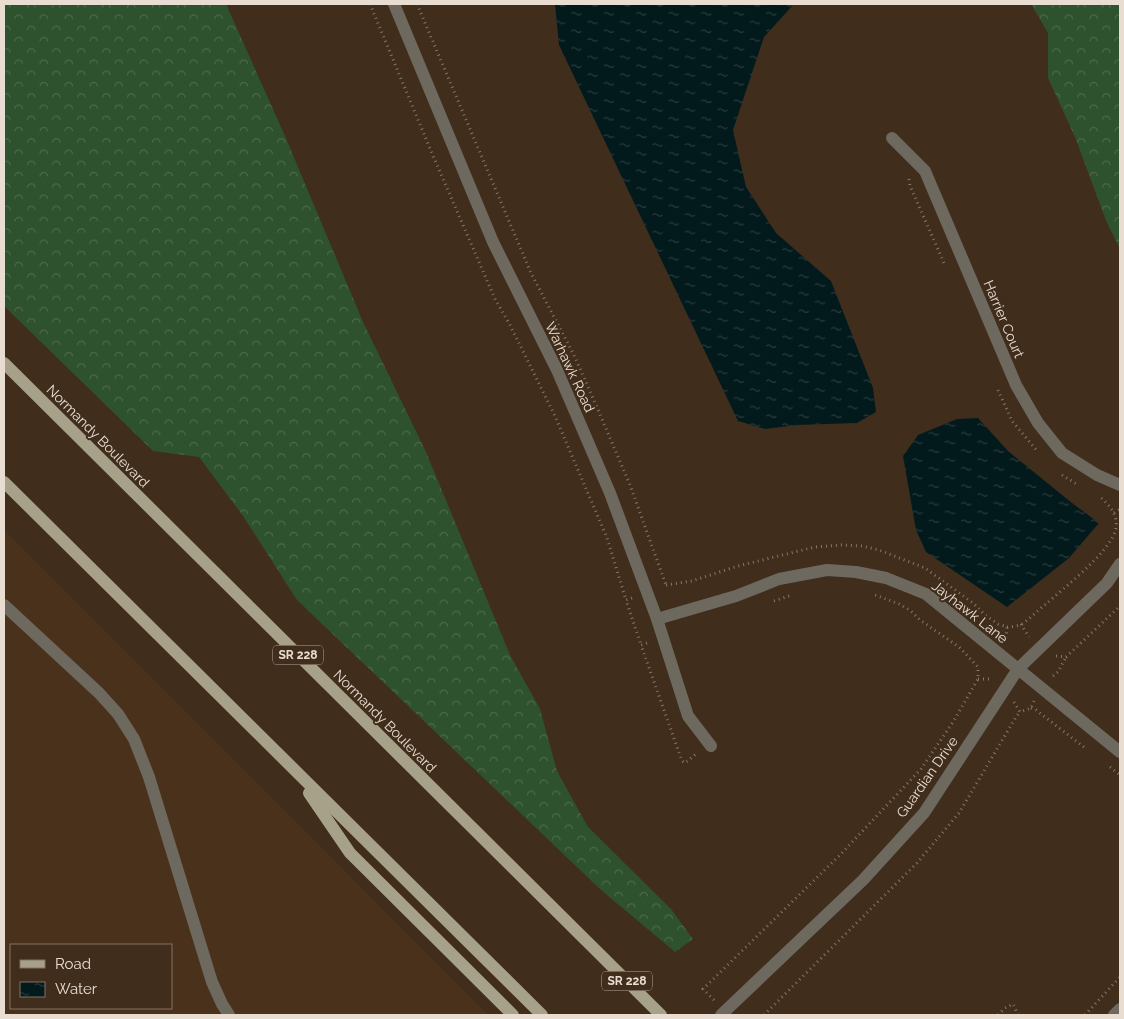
<svg xmlns="http://www.w3.org/2000/svg" width="1124" height="1019" viewBox="0 0 1124 1019" font-family="Raleway,sans-serif">
<style>
.built{fill:#4a311b;fill-rule:evenodd}
.forest{fill:url(#forest-crowns)}
.water{fill:url(#water-ripples)}
.lines{fill:none;stroke-linecap:round;stroke-linejoin:round}
.path{stroke:#877769;stroke-width:3;stroke-dasharray:1 4;stroke-linecap:butt}
.street{stroke:#6d695e;stroke-width:12}
.primary{stroke:#a7a189;stroke-width:12}
.labels{text-anchor:middle;stroke-width:4;stroke-linejoin:round;paint-order:stroke}
.shield{fill:#402d1c;stroke:#b6a89b;stroke-width:1}
.shield-label{font-size:12px;font-weight:bold;fill:#e9ddd2}
.street-label{font-size:14px;fill:#e9ddd2;stroke:#402d1c}
</style>
<defs>
<pattern id="forest-crowns" width="20" height="18" patternUnits="userSpaceOnUse" patternTransform="scale(1.25)"><rect width="20" height="18" fill="#2e512e"/><path d="M2 6a3 3 0 1 1 6 0M12 15a3 3 0 1 1 6 0" fill="none" stroke="#4c6a4b"/></pattern>
<pattern id="water-ripples" width="26" height="14" patternUnits="userSpaceOnUse" patternTransform="scale(1.25)"><rect width="26" height="14" fill="#031a1d"/><path d="M2 4q2-2 4 0t4 0M15 11q2-2 4 0t4 0" fill="none" stroke="#283b3d"/></pattern>
</defs>
<rect width="100%" height="100%" fill="#402d1c"/>
<!-- built -->
<path class="built" d="M 4,530 L 336,862 L 488,1015 L 4,1015 ZM 11,945 L 171,945 L 171,1008 L 11,1008 Z"/>
<!-- forest -->
<g class="forest">
<polygon points="4,4 226,4 285,136 363,322 426,452 510,655 540,709 557,771 588,827 671,909 693,939 675,952 601,890 297,600 243,516 199,457 153,451 4,306"/>
<polygon points="1031,4 1120,4 1120,249 1107,223 1075,137 1048,78 1048,33"/>
</g>
<!-- water -->
<g class="water">
<polygon points="555,4 794,4 764,37 733,130 746,187 776,233 831,281 873,388 876,412 857,423 797,425 765,429 738,421 559,45"/>
<polygon points="978,418 1008,451 1072,503 1099,523 1069,558 1007,607 926,552 916,530 903,456 918,435 957,419"/>
</g>
<g class="lines">
<!-- path -->
<g class="path">
<polyline points="370,4 431,151 495,299 510,325 555,416 607,538 626,600"/>
<polyline points="417,4 531,273 574,355 596,405 630,485 666,585"/>
<polyline points="909,179 910,186 944,263"/>
<polyline points="998,390 1012,421 1038,452"/>
<polyline points="1062,475 1078,485"/>
<polyline points="1114,513 1120,509"/>
<polyline points="666,585 692,581 738,566 815,547 841,545 862,546 879,550 925,568 973,603 985,615 998,624 1007,627 1006,638"/>
<polyline points="632,598 626,600 641,645"/>
<polyline points="774,601 792,595"/>
<polyline points="1021,624 1029,637"/>
<path d="M 1007,627 C 1012,627 1017,626 1022,624 C 1031,618 1038,610 1046,604 C 1064,588 1107,554 1115,532 C 1120,517 1110,505 1099,496"/>
<polyline points="647,643 641,645 682,761 685,763 697,753"/>
<polyline points="1056,656 1066,657 1120,606"/>
<polyline points="1053,676 1058,672 1066,657"/>
<polyline points="978,679 990,679 992,681"/>
<polyline points="1014,702 1020,712 1031,708 1034,701"/>
<polyline points="1031,708 1036,710 1085,748"/>
<polyline points="1110,767 1120,775"/>
<polyline points="714,1000 703,989 839,856 921,769 953,722 978,679 978,667 959,647 920,620 911,611 899,604 875,595"/>
<polyline points="764,1015 917,863 959,813 1016,717 1020,712"/>
<polyline points="998,1015 1005,1008 1013,1004 1018,1015"/>
<polyline points="1085,1015 1120,977"/>
</g>
<!-- street -->
<g class="street">
<polyline points="394,4 493,242 557,370 610,493 657,619 688,716 711,746"/>
<polyline points="892,138 925,171 1016,385 1038,423 1062,453 1097,475 1120,485"/>
<polyline points="4,605 99,693 118,714 134,739 149,777 212,982 222,1004 229,1015"/>
<polyline points="657,619 736,596 779,579 827,570 856,572 886,578 926,594 1120,752"/>
<polyline points="721,1015 863,880 924,813 1018,669 1107,583 1120,564"/>
<polyline points="1114,1015 1120,1009"/>
</g>
<!-- primary -->
<g class="primary">
<polyline points="4,363 661,1015"/>
<polyline points="4,482 542,1015"/>
<polyline points="309,793 350,853 513,1015"/>
</g>
</g>
<g class="labels">
<!-- shield labels -->
<g class="shield">
<rect x="273" y="645.5" width="50" height="19" rx="4"/>
<rect x="602" y="971.5" width="50" height="19" rx="4"/>
</g>
<g class="shield-label">
<text x="298" y="659">SR 228</text>
<text x="627" y="985">SR 228</text>
</g>
<!-- street labels -->
<g class="street-label">
<text transform="translate(1004 319) rotate(67)" y="5">Harrier Court</text>
<text transform="translate(570 367) rotate(65)" y="5">Warhawk Road</text>
<text transform="translate(98 436) rotate(45)" y="5">Normandy Boulevard</text>
<text transform="translate(970 612) rotate(38)" y="5">Jayhawk Lane</text>
<text transform="translate(385 721) rotate(45)" y="5">Normandy Boulevard</text>
<text transform="translate(927 777) rotate(-55)" y="5">Guardian Drive</text>
</g>
</g>
<!-- border -->
<rect width="1124" height="1019" fill="none" stroke="#e9ddd2" stroke-width="10"/>
<!-- legend -->
<rect x="10" y="944" width="162" height="65" fill="#402d1c" stroke="#847365"/>
<rect x="20" y="960" width="25" height="8" fill="#a7a189" stroke="#847365"/>
<text x="55" y="969" font-size="15" fill="#e9ddd2">Road</text>
<rect x="20" y="982" width="25" height="15" fill="url(#water-ripples)" stroke="#847365"/>
<text x="55" y="994" font-size="15" fill="#e9ddd2">Water</text>
</svg>
